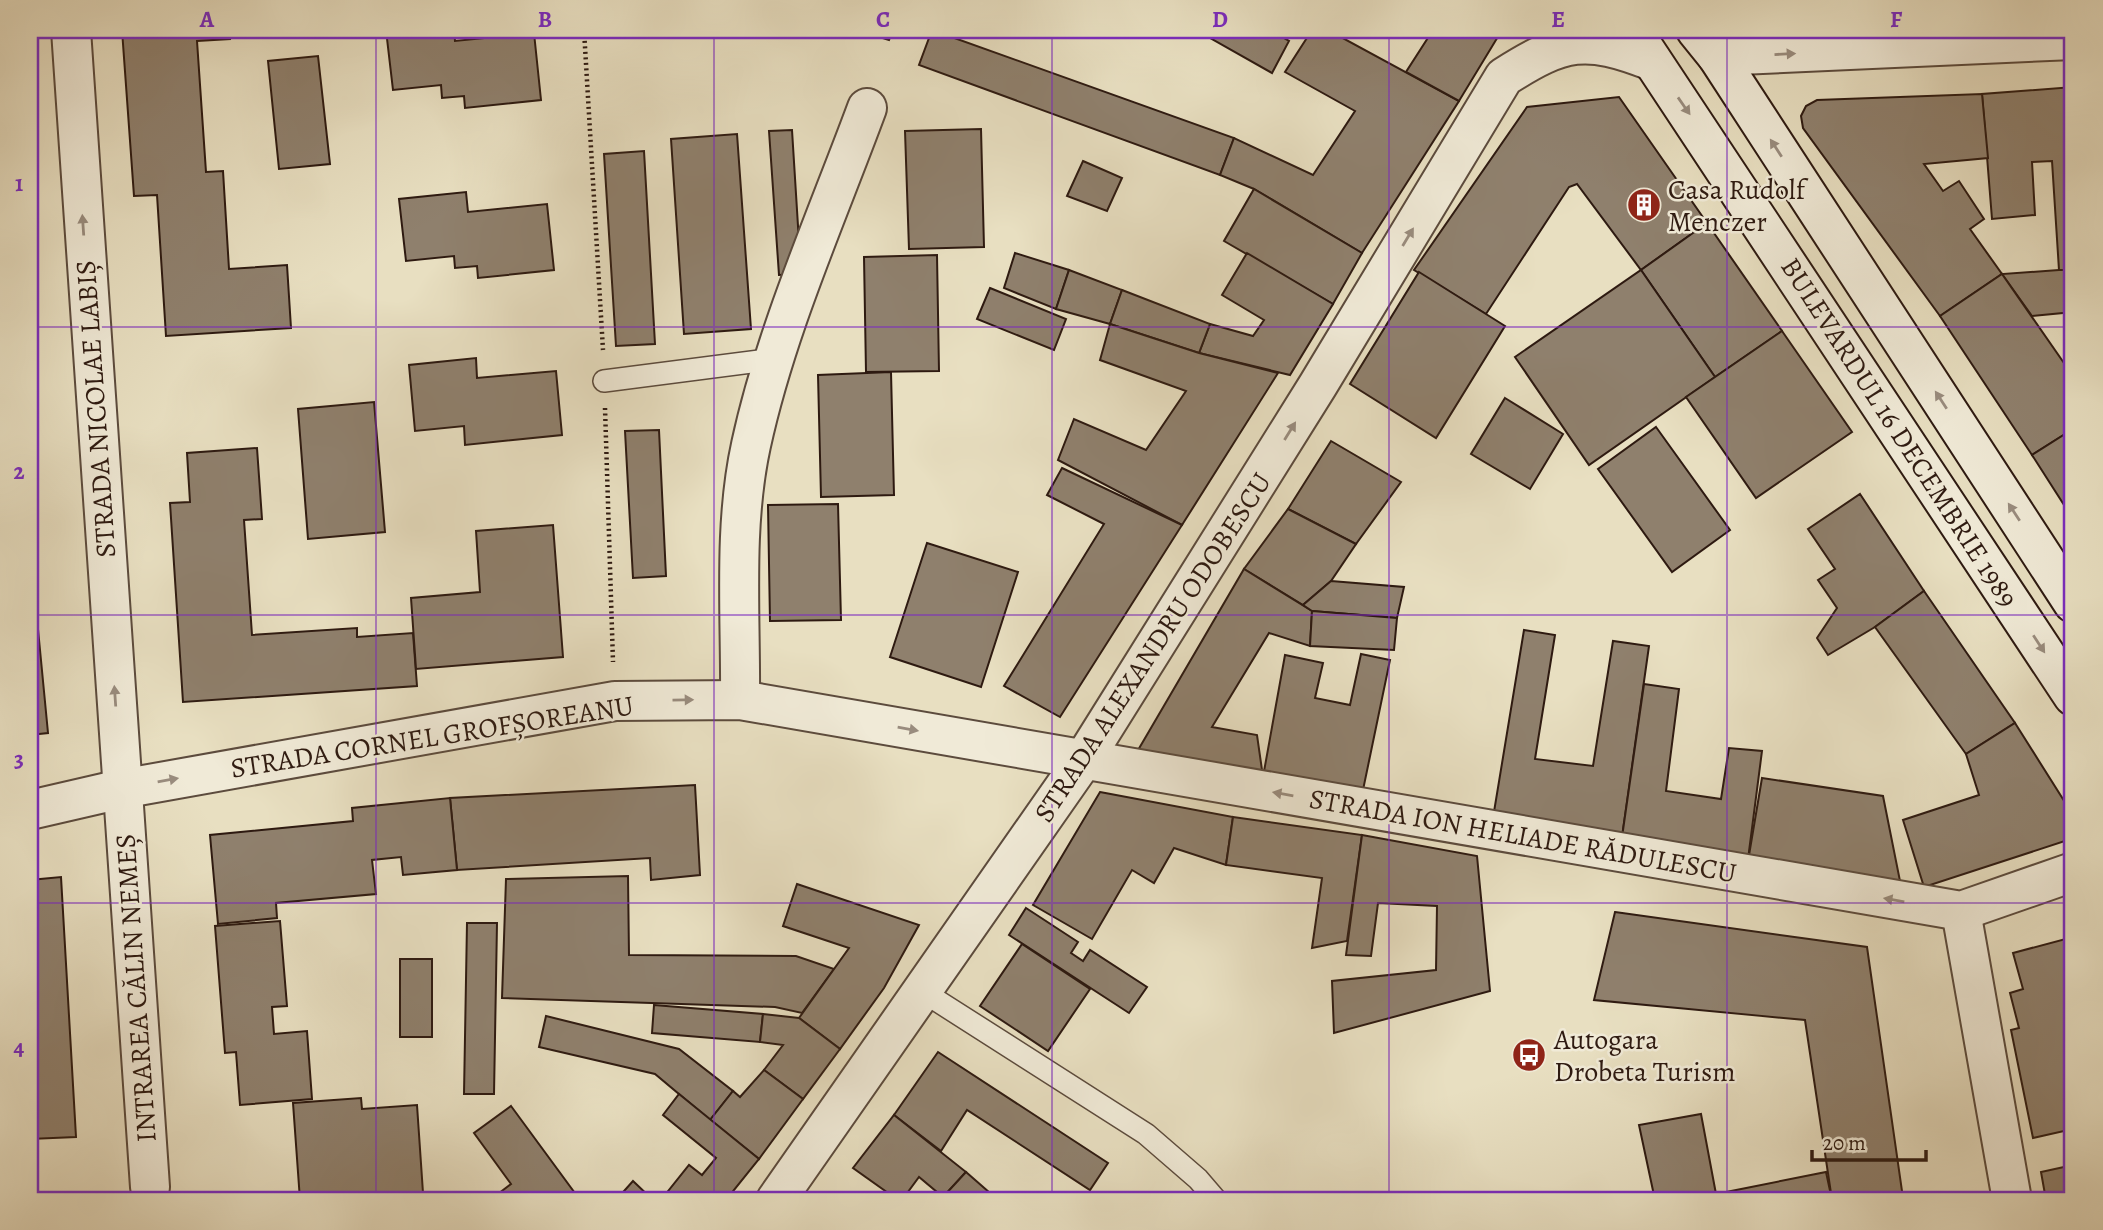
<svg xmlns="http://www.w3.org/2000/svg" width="2103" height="1230" viewBox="0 0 2103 1230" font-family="Alegreya,serif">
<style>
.building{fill:#8f806d;stroke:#2e1a11;stroke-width:2}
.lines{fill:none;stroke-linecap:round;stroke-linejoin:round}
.lane-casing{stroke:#5c4b3d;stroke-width:24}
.street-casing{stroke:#5c4b3d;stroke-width:42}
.secondary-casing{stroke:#2e1a11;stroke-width:42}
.path{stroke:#2e1a11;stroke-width:4.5;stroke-dasharray:2 3.5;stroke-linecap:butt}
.lane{stroke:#f0ead7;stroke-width:21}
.street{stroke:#f0ead7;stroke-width:38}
.secondary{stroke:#f0ead7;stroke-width:38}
.oneway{fill:#998c7e}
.grid{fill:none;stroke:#7b2cbf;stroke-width:2;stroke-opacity:0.55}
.labels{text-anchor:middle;stroke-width:5;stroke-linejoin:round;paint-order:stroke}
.poi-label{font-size:28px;fill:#2e1a11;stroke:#f0ead7;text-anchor:start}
.street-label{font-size:28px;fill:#2e1a11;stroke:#f0ead7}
.neatline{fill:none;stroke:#7b2cbf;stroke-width:2.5}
.grid-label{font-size:23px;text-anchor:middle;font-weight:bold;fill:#7b2cbf}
</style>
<rect width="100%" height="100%" fill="#e8dfc1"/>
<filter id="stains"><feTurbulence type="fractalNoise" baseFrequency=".00286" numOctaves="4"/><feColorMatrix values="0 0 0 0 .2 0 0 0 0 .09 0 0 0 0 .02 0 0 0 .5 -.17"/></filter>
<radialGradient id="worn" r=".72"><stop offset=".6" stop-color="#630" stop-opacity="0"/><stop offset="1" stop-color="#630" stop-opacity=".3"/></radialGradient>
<!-- building -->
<g class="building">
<polygon points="122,30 229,30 230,39 197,41 206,172 223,171 229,269 287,265 291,328 166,336 157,195 134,196"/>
<polygon points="386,30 454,30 455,41 534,33 541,100 465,108 464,96 442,98 441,85 393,90"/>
<polygon points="857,30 893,30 889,40"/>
<polygon points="932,30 1234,138 1220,175 919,65"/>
<polygon points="1196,30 1270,30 1289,41 1272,73"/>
<polygon points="1312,30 1328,30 1459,101 1362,253 1254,189 1220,175 1234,138 1313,175 1355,111 1285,72"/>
<polygon points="1433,30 1502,30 1459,101 1406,72"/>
<polygon points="318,56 330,164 279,169 268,61"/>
<polygon points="2073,87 2073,270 2059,270 2052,161 2032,162 2035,215 1992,219 1982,94"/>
<polygon points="1982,94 1988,158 1924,164 1943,191 1959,181 1984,219 1970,229 2002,274 1940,316 1803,128 1801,116 1806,106 1817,100"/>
<polygon points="1619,97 1707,223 1641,270 1577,184 1569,187 1486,314 1414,270 1527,107"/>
<polygon points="981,129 984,247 909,249 905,131"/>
<polygon points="792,130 801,274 779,275 769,131"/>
<polygon points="737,134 751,329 684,334 671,139"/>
<polygon points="644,151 655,344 616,346 604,154"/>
<polygon points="1083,161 1122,178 1107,211 1067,196"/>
<polygon points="1254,189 1362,253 1333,304 1224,241"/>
<polygon points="466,192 468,212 547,204 554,270 478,278 477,266 455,268 454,256 406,261 399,199"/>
<polygon points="1707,223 1782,331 1715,377 1641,270"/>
<polygon points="1015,253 1069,270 1056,309 1004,288"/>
<polygon points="1247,253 1333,304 1290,375 1199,353 1210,324 1253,336 1264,320 1222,295"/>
<polygon points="937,255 939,371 866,372 864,257"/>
<polygon points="1069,270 1122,290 1110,324 1056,309"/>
<polygon points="1641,270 1715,377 1589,465 1515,357"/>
<polygon points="2059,270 2073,270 2073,312 2032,316 2002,274"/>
<polygon points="1419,272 1505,326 1436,438 1350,384"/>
<polygon points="2002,274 2073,376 2073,429 2032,455 1940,316"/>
<polygon points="990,288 1066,319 1054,350 977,319"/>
<polygon points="1122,290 1210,324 1199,353 1110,324"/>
<polygon points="1110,324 1199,353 1278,373 1182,525 1058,460 1074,419 1146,450 1186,391 1100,360"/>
<polygon points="1782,331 1852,432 1756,498 1686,397"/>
<polygon points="476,358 477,378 556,371 562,435 465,445 464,426 415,431 409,365"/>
<polygon points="891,372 894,495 821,497 818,375"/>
<polygon points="1505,398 1563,434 1530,489 1471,454"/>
<polygon points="374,402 385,532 308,539 298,409"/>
<polygon points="1656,427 1730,530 1672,572 1598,469"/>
<polygon points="2073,429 2073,519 2032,455"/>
<polygon points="659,430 666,576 633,578 625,431"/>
<polygon points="1331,441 1401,482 1356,544 1288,509"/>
<polygon points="257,448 262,519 244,520 252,635 357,628 357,637 413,633 417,686 183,702 170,503 190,502 187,453"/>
<polygon points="1062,468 1182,525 1060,717 1004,686 1104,524 1047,495"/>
<polygon points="1860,494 1924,591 1875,627 1828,655 1817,638 1837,608 1818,580 1835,569 1808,529"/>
<polygon points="838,504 841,620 770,621 768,505"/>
<polygon points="1288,509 1356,544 1331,581 1303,605 1244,569"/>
<polygon points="553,525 563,657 416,669 411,598 480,592 476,531"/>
<polygon points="927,543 1018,572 981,687 890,657"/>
<polygon points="30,546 48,733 30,735"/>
<polygon points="1244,569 1312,611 1310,646 1269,633 1212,727 1257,735 1263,777 1134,757"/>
<polygon points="1331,581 1404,587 1397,618 1312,611 1303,605"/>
<polygon points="1924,591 2015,723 1966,754 1875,627"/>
<polygon points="1312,611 1397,618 1394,650 1310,646"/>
<polygon points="1524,630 1555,635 1535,759 1593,766 1613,641 1649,646 1621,844 1492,824"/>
<polygon points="1361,654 1390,660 1363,790 1263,777 1285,655 1323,663 1315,698 1350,705"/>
<polygon points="1644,684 1679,689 1666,791 1721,799 1729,748 1762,751 1747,867 1621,844"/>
<polygon points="2015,723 2073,815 2068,840 1924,887 1903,820 1979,795 1966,754"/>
<polygon points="1762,778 1883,796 1902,891 1747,867"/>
<polygon points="695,785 700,875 651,880 650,858 457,870 450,798"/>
<polygon points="1100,792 1233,817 1226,865 1174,848 1154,883 1132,870 1092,939 1033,905"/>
<polygon points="450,798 457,870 403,875 401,857 372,860 376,894 276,903 277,918 218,924 210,835 353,821 352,808"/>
<polygon points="1233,817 1362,835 1347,941 1312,948 1322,878 1226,865"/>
<polygon points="1362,835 1477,856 1490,991 1334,1033 1332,981 1436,970 1437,906 1378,903 1371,956 1346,955"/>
<polygon points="628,876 629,955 796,956 834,969 802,1013 775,1007 502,998 506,879"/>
<polygon points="61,877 76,1137 30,1139 30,880"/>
<polygon points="797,884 919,925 884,988 840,1049 799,1018 849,948 783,926"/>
<polygon points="1026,908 1078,942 1071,953 1083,961 1090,950 1147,987 1129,1013 1009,935"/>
<polygon points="1615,912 1867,947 1903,1198 1832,1200 1805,1020 1594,1000"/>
<polygon points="280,921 287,1006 272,1007 274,1034 307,1031 312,1099 240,1105 236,1052 225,1053 215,926"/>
<polygon points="467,923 497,923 494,1094 464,1094"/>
<polygon points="2073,937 2073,1129 2033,1138 2011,1030 2019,1028 2010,993 2023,989 2013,953"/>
<polygon points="1022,944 1090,989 1048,1051 980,1006"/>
<rect x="400" y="959" width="32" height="78"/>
<polygon points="654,1005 763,1014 760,1042 652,1033"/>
<polygon points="763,1014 799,1018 840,1049 803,1099 764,1070 783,1045 760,1042"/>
<polygon points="546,1016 679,1049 733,1091 710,1120 655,1074 539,1047"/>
<polygon points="938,1052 1108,1163 1090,1190 967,1110 941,1151 894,1115"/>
<polygon points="764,1070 803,1099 759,1159 710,1120 733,1091 740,1097"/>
<polygon points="679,1094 759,1159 726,1200 661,1200 689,1165 702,1175 716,1158 663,1115"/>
<polygon points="361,1098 362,1109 417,1105 423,1193 300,1200 293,1103"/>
<polygon points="511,1106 580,1200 490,1200 511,1184 474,1133"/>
<polygon points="1701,1114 1716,1194 1826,1172 1832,1200 1655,1200 1639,1125"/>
<polygon points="894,1115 966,1172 943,1197 919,1177 902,1200 898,1200 853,1168"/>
<polygon points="2073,1165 2073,1200 2046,1200 2041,1172"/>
<polygon points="966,1172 998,1200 947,1200 943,1197"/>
<polygon points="633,1181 653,1200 616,1200"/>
</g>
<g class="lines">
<!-- lane casing -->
<g class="lane-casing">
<g id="lane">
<polyline points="604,381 774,359"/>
<polyline points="922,991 1146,1134 1198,1179 1216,1200"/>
</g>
</g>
<!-- street casing -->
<g class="street-casing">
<g id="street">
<polyline points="71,30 150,1187"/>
<polyline points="1717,56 2073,40"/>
<path d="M 740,700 C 741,617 733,527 751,445 C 776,330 826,219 867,108"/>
<polyline points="30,810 121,789 615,701 740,700 1961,911 2073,872"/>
<polyline points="1961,911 2012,1200"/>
<path d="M 776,1200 L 1084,759 L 1318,385 L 1504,77 C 1564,39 1585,35 1652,61"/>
</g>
</g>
<!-- secondary casing -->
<g class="secondary-casing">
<g id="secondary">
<polyline points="1632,30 2073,696"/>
<polyline points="1696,30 1717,56 2073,603"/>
</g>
</g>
<!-- path -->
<g class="path">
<polyline points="584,30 603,350"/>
<polyline points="605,408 613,662"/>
</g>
<!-- lane -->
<use href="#lane" class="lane"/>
<!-- street -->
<use href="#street" class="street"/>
<!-- secondary -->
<use href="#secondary" class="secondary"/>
</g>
<!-- one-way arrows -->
<defs><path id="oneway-solid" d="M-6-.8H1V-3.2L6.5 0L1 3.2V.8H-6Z" transform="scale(1.75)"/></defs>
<g class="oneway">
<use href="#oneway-solid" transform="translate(1785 54) rotate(-3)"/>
<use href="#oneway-solid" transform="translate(1684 106) rotate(55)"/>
<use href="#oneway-solid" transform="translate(1776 148) rotate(-123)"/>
<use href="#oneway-solid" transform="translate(83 225) rotate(-94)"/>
<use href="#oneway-solid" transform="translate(1408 237) rotate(-59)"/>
<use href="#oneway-solid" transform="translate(1941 400) rotate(-123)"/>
<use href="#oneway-solid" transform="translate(1290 431) rotate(-58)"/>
<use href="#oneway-solid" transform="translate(2014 512) rotate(-123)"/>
<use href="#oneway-solid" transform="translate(2039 644) rotate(57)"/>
<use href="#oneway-solid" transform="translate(115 696) rotate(-94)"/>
<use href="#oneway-solid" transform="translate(683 700) rotate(-1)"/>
<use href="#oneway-solid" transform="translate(908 729) rotate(10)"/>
<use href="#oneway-solid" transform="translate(168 780) rotate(-10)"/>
<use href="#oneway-solid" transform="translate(1283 794) rotate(-170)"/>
<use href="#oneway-solid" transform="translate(1894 900) rotate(-170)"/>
</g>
<!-- grid -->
<path class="grid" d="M 376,30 L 376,1200M 714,30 L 714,1200M 1052,30 L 1052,1200M 1389,30 L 1389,1200M 1727,30 L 1727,1200M 30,327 L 2073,327M 30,615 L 2073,615M 30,903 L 2073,903"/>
<!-- icons -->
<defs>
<g id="building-disc" transform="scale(1.75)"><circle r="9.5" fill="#8f2418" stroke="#f0ead7"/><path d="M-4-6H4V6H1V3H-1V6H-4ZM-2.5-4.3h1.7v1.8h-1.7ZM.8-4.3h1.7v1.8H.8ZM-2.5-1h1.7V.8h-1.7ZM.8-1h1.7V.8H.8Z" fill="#fff"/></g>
<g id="bus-disc" transform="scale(1.75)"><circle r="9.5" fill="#8f2418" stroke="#f0ead7"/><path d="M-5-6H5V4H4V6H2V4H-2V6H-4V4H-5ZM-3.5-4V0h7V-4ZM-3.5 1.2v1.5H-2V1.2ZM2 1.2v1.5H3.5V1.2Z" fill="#fff"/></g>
</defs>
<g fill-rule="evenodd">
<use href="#building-disc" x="1644" y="205"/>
<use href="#bus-disc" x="1529" y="1055"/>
</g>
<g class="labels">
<!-- poi labels -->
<g class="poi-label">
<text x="1668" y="199">Casa Rudolf<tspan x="1668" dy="32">Menczer</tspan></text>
<text x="1554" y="1049">Autogara<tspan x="1554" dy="32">Drobeta Turism</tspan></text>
</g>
<!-- street labels -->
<g class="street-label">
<text transform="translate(95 409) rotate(-94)" y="10">STRADA NICOLAE LABIȘ</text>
<text transform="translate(1900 432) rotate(57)" y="10">BULEVARDUL 16 DECEMBRIE 1989</text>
<text transform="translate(1152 647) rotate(-57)" y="10">STRADA ALEXANDRU ODOBESCU</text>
<text transform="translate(432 736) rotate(-9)" y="10">STRADA CORNEL GROFȘOREANU</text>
<text transform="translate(1523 835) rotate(10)" y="10">STRADA ION HELIADE RĂDULESCU</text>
<text transform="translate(135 988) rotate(-94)" y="10">INTRAREA CĂLIN NEMEȘ</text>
</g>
</g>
<!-- margin -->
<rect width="2103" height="1230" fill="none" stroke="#e8dfc1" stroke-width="77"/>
<!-- scale -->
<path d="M1812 1150v10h114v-10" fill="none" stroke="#2e1a11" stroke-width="3.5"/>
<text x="1823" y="1150" font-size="21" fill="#2e1a11" stroke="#f0ead7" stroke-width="5" paint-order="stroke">20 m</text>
<rect x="38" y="38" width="2026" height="1154" class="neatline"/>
<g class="grid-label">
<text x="207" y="27">A</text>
<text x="545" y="27">B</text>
<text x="883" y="27">C</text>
<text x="1220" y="27">D</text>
<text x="1558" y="27">E</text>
<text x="1896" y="27">F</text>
<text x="19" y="191">1</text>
<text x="19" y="479">2</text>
<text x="19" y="767">3</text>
<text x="19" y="1055">4</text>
</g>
<rect width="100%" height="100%" filter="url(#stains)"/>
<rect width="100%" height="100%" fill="url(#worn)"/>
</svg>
